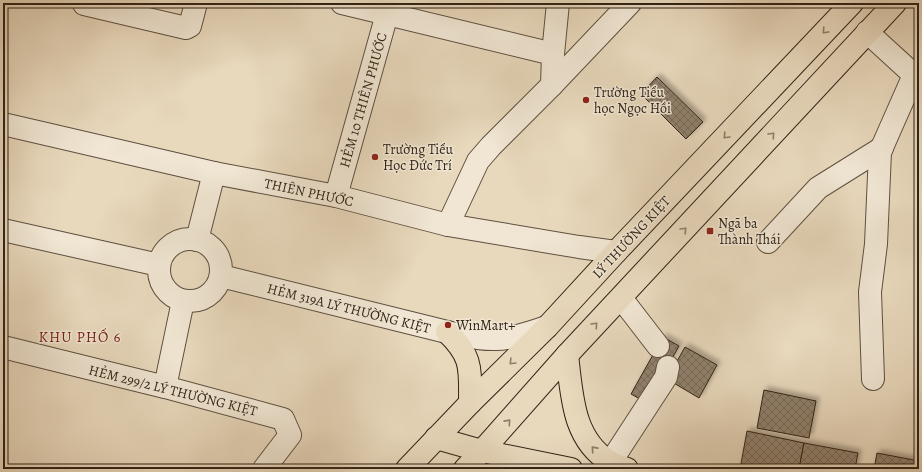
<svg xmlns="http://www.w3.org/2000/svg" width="922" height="472" viewBox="0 0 922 472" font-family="Alegreya,serif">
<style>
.building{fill:url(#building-cross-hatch);stroke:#302317;filter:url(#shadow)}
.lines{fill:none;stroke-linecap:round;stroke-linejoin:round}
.minor-casing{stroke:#5e5040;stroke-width:24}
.major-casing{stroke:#302317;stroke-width:24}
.minor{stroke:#f0e6d3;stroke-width:22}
.major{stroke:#e8d8bc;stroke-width:22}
.oneway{stroke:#8c7e6a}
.poi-dot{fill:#8f2418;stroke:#f0e6d3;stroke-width:1.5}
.labels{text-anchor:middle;stroke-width:3;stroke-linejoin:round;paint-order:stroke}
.poi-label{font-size:14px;fill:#302317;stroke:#f0e6d3;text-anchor:start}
.street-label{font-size:14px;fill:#302317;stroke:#f0e6d3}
.neighbourhood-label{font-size:15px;letter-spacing:1px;fill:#7a1f14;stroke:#f0e6d3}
</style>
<defs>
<pattern id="building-cross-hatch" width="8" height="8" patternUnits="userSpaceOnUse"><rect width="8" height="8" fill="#90816d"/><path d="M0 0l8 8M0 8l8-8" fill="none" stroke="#766959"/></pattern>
<filter id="shadow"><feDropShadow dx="3.5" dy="-3.5" stdDeviation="2" flood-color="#0004"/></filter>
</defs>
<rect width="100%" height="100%" fill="#e8d8bc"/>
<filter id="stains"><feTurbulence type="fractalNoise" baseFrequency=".005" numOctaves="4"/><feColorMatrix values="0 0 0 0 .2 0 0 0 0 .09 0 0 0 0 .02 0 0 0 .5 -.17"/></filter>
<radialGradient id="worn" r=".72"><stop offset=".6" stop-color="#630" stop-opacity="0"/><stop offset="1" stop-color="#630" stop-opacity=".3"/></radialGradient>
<!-- building -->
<g class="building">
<polygon points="657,77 703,122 686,139 641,94"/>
<polygon points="663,337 679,346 647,403 631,394"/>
<polygon points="685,347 717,365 699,398 667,379"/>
<polygon points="764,390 816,401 809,438 757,428"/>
<polygon points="747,431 804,443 799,469 740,469"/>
<polygon points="804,443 858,453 855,469 799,469"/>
<polygon points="877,453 919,461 919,469 874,469"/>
</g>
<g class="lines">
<!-- minor casing -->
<g class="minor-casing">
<g id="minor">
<polyline points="342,3 553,54 552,85 491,146 478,161 448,225"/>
<polyline points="84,4 186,28 190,26 196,3"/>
<polyline points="867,32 914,75 880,152 876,244 870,292 873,379"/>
<polyline points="553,54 558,3"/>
<polyline points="552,85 630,3"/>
<polyline points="3,124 214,173 336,196 448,225 579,247 616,252"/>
<polyline points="336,196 387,14 389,3"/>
<polyline points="3,230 159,265"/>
<circle cx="190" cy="270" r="31"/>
<polyline points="197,240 214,173"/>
<polyline points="768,242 818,188 882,148"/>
<path d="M 221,276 L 447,332 C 463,335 479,340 496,339 C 513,339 531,332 547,327"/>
<polyline points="621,298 658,346"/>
<polyline points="3,347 165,387 283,419 290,435 264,469"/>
<polyline points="165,387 183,301"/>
<polyline points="610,463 666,377 668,367"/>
</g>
</g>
<!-- major casing -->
<g class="major-casing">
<g id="major">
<path d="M 447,332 C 473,357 470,369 470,403"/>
<path d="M 567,355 C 572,394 572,439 610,462 C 615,465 621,467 627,469"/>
<polyline points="436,438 482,451 571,469"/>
<polyline points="407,469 470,403 547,327 616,252 852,3"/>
<polyline points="465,469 482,451 567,355 895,3"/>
</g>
</g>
<!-- minor -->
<use href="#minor" class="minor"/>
<!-- major -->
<use href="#major" class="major"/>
</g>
<!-- one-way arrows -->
<defs><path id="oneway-chevron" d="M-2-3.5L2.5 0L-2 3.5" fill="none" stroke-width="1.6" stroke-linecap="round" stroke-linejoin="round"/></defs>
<g class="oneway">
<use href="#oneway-chevron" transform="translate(825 31) rotate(133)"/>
<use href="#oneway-chevron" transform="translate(772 135) rotate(-47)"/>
<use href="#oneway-chevron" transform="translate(726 136) rotate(133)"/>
<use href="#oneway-chevron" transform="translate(684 230) rotate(-47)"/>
<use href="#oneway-chevron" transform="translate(595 325) rotate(-47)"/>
<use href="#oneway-chevron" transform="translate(512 362) rotate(135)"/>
<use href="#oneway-chevron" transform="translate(508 422) rotate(-48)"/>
<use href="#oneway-chevron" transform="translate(594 449) rotate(-132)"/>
</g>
<!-- markers -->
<g class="poi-dot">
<circle cx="586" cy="100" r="4"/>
<circle cx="375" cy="157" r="4"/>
<rect x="706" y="227" width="8" height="8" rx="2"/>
<circle cx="448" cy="325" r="4"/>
</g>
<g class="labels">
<!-- poi labels -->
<g class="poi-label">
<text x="594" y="97">Trường Tiểu<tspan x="594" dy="16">học Ngọc Hồi</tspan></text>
<text x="383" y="154">Trường Tiểu<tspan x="383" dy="16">Học Đức Trí</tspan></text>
<text x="718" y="228">Ngã ba<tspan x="718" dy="16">Thành Thái</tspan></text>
<text x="456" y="330">WinMart+</text>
</g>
<!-- street labels -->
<g class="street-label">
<text transform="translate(363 100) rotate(-74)" y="5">HẺM 10 THIÊN PHƯỚC</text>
<text transform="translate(309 192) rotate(12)" y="5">THIÊN PHƯỚC</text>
<text transform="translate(631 237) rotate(-47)" y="5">LÝ THƯỜNG KIỆT</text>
<text transform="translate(349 308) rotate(14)" y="5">HẺM 319A LÝ THƯỜNG KIỆT</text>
<text transform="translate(173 390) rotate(14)" y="5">HẺM 299/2 LÝ THƯỜNG KIỆT</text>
</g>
<!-- neighbourhood labels -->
<g class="neighbourhood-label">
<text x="80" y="342">KHU PHỐ 6</text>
</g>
</g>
<!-- margin -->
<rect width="922" height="472" fill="none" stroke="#e8d8bc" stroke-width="16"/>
<rect x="4" y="4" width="914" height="464" fill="none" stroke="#302317" stroke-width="2"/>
<rect x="8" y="8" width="906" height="456" fill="none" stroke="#302317"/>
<rect width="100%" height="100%" filter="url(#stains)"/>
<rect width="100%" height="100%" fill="url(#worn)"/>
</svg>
